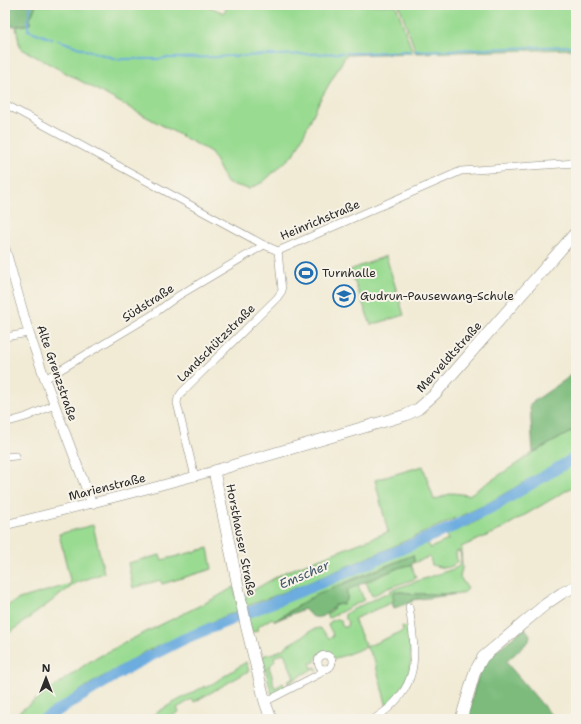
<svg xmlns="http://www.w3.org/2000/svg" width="581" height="724" viewBox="0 0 581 724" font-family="'Shantell Sans',sans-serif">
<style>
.green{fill:#9adb92;stroke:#62835e}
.forest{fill:#7bbb7c;stroke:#537354}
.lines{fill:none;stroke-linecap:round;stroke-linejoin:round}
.stream{stroke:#6cacdf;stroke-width:2}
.river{stroke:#6cacdf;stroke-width:11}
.minor-casing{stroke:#8e8b80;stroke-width:8}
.tertiary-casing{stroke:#8e8b80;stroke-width:10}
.secondary-casing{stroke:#8e8b80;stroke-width:12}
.minor{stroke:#fff;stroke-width:7}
.tertiary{stroke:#fff;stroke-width:9}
.secondary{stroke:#fff;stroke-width:11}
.labels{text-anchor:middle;stroke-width:4;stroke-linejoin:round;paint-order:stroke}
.street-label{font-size:12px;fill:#2b2b2b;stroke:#f7f3e8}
.poi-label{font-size:12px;fill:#2b2b2b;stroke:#f7f3e8;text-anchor:start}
.water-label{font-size:13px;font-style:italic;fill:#42586a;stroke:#f7f3e8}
</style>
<rect width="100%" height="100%" fill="#f7f3e8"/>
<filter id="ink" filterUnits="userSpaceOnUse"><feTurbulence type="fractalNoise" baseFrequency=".025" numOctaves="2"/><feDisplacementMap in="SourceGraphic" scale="8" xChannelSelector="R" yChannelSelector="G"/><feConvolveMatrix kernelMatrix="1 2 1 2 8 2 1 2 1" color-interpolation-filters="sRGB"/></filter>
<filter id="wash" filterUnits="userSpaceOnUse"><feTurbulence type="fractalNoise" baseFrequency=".012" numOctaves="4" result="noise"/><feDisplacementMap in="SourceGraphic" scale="16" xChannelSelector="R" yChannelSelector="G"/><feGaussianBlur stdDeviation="0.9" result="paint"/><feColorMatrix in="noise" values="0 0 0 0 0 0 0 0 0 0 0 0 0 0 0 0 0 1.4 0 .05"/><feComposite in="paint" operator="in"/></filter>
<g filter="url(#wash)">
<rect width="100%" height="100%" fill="#f1ebd5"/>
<!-- green -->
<g class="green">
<polygon points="36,5 205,5 224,13 228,5 396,5 413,53 346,55 320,100 295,153 263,182 249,189 227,183 211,152 20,48 16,27 30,24 30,19"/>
<polygon points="399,5 576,5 576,49 416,53"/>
<polygon points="386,256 404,315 371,325 350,270"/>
<polygon points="576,429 576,452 485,505 381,552 303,585 245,607 245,595 285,572 388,532 375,480 423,466 434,500 452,493 469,495 533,453"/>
<path d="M 576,462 L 576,485 L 496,532 L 461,547 L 462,568 L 460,577 L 468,589 L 462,594 L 416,594 L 395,591 L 394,601 L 393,602 L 354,619 L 366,647 L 403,631 L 402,626 L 406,627 C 410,630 410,636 410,641 C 414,671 406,686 387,707 L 374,659 L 366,647 L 335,659 L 328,653 C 321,652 316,655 315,662 L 310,663 L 312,668 L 316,667 L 317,672 L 314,668 L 290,682 L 292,685 L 290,686 L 287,681 L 294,677 L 284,653 L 274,657 L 275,661 L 269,667 L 273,679 L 273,683 L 275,688 L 283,683 L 286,689 L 272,695 L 262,656 C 268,654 277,653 283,649 C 288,644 292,643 298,639 C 306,635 310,629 320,628 L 329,638 L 333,637 L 332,632 L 328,626 L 329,623 C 333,620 337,617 342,621 L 341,623 L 343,627 L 347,627 L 348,622 C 346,619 343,618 346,613 L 384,594 L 389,594 L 391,590 L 456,568 C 463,564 461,558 460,552 L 458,551 L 456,552 L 457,562 C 449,570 442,568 432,565 L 430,558 L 429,557 L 413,563 L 414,560 L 413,555 C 366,574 316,591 275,621 L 272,618 L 259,626 L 257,631 L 252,632 L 247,617 L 427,542 L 430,548 L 448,540 L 445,534 L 470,525 Z"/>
<polygon points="93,525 104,573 76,583 5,636 5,607 19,599 71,584 59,534"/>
<polygon points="208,548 212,569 162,584 160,580 133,588 128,563 160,555 162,560"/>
<polygon points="411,564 416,578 415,579 388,588 372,596 366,582 398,568"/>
<polygon points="358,585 364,600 329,618 326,614 331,612 335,605 343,604 347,600 347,590"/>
<polygon points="234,587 239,610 147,651 87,686 39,719 9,719 89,662 130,640 215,598"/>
<polygon points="246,662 249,671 194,702 192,699 177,708 179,712 166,719 146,719 171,704 205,686 206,688"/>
</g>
<!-- forest -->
<g class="forest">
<polygon points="5,5 36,5 30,19 30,24 6,27"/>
<polygon points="576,369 576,429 533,453 530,404 565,380"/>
<path d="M 413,555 L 414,560 L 413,563 L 410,565 L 398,568 L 347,590 L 347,600 L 343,604 L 335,605 C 331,611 320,621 312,616 C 309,615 307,611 304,609 L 275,621 L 314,596 Z"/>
<polygon points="395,591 416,594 458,594 412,600 412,602 394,608 392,603 394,598 392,595"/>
<polygon points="525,628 530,635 529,641 506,662 552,716 551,719 467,719 475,686 484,660"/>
</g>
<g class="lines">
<!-- stream -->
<g class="stream">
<polyline points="31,5 28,21 28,30 52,39"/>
<polyline points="58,40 83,49"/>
<polyline points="85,50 91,51"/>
<polyline points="415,51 576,46"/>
<polyline points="93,52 117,59 137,59"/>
<polyline points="346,53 348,53"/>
<polyline points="350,53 363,53"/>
<polyline points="365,53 409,51"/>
<polyline points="267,55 278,55"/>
<polyline points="280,55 343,53"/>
<polyline points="230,56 240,56"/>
<polyline points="243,56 264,55"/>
<polyline points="218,57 228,56"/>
<polyline points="164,58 172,58"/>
<polyline points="173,58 216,57"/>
<polyline points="140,59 162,59"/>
</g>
<!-- river -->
<polyline class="river" points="44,719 131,666 184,639 358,568 455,526 498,504 576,457"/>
</g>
</g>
<g filter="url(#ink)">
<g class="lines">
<!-- minor casing -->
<g class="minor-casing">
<g id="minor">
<polyline points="5,104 264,245 278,251 461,171 576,163"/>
<polyline points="5,337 29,333"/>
<polyline points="45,379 152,315 178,296 264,245"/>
<polyline points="5,423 26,417 54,405"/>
<polyline points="5,457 16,456"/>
<polyline points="195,477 177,403 178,398 182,392 277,298 282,291 278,251"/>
<circle cx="325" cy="662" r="7"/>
<polyline points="265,702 319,674 325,669"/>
<path d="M 374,719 C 421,689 417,657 409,607"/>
</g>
</g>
<!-- tertiary casing -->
<g class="tertiary-casing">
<g id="tertiary">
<polyline points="5,248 29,333 45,379 92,504"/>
<polyline points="5,525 132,493 214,471"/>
</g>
</g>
<!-- secondary casing -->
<g class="secondary-casing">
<g id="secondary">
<polyline points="271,719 265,702 246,625 214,471 406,415 418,409 435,394 576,232"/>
<polyline points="461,719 475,671 483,657 546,604 562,593 576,586"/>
</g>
</g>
<!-- minor -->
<use href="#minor" class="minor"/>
<!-- tertiary -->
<use href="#tertiary" class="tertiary"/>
<!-- secondary -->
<use href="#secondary" class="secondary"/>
</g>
</g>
<!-- icons -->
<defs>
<g id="stadium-ring" transform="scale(1.15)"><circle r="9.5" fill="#f7f3e8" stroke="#1f6fb2" stroke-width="1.5"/><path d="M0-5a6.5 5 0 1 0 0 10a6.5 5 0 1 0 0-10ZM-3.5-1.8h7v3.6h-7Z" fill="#1f6fb2"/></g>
<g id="school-ring" transform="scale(1.15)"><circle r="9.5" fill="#f7f3e8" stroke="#1f6fb2" stroke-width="1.5"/><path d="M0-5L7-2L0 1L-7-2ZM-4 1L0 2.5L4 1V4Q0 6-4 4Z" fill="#1f6fb2"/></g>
</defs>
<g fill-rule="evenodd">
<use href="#stadium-ring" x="306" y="273"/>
<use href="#school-ring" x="344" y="296"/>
</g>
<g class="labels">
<!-- street labels -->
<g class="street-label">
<text transform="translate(320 220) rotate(-23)" y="4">Heinrichstraße</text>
<text transform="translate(148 303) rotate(-33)" y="4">Südstraße</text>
<text transform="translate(216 343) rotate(-45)" y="4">Landschützstraße</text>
<text transform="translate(449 357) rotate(-48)" y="4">Merveldtstraße</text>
<text transform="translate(57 373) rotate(71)" y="4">Alte Grenzstraße</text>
<text transform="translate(107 487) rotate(-14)" y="4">Marienstraße</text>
<text transform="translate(241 540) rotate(79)" y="4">Horsthauser Straße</text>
</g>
<!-- poi labels -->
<g class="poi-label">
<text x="322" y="277">Turnhalle</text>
<text x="360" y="300">Gudrun-Pausewang-Schule</text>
</g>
<!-- water labels -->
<g class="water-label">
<text transform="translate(304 574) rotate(-23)" y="5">Emscher</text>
</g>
</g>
<!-- margin -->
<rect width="581" height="724" fill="none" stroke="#f7f3e8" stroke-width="20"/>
<!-- north arrow -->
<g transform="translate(46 678)" stroke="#f7f3e8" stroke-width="3" paint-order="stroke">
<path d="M0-3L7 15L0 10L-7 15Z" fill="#2b2b2b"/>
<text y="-6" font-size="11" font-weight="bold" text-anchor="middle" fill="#2b2b2b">N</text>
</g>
</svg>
